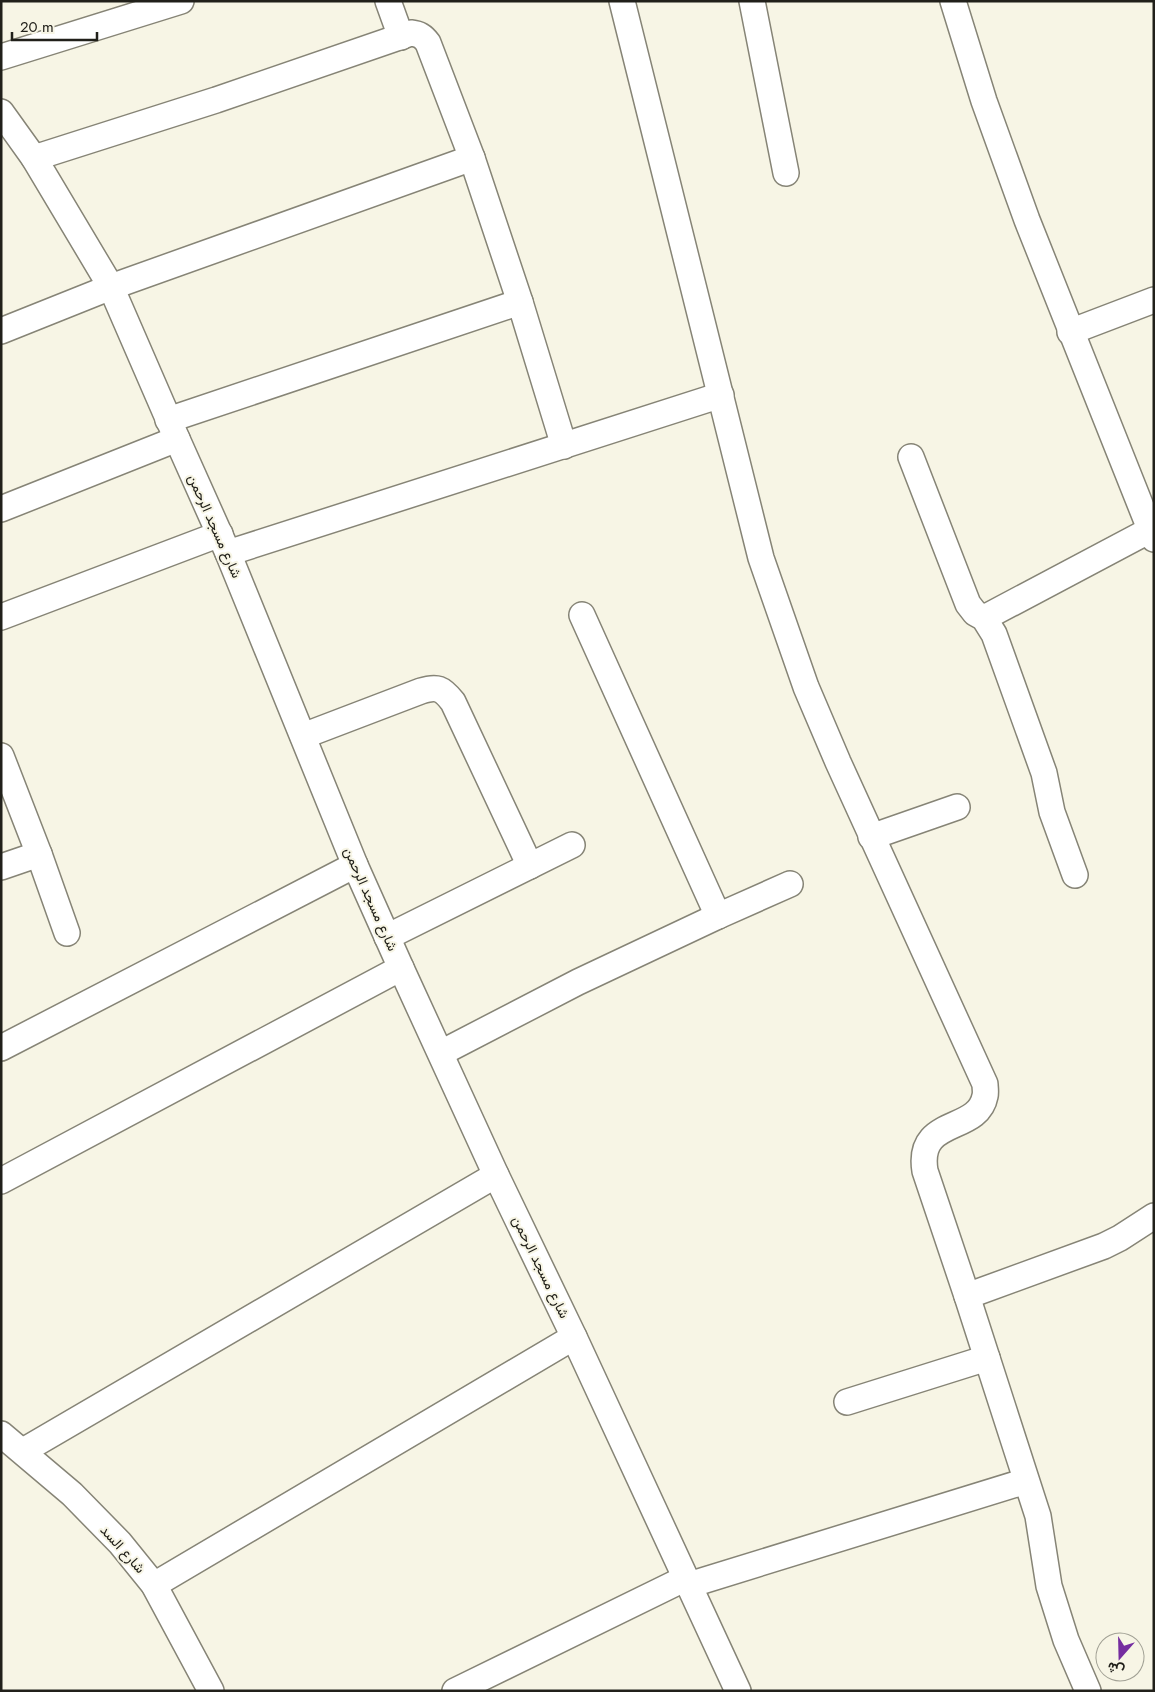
<svg xmlns="http://www.w3.org/2000/svg" width="1155" height="1692" viewBox="0 0 1155 1692" font-family="Jost,Vazirmatn,sans-serif">
<style>
.lines{fill:none;stroke-linecap:round;stroke-linejoin:round}
.minor-casing{stroke:#868476;stroke-width:28}
.minor{stroke:#fff;stroke-width:25}
.labels{text-anchor:middle;stroke-width:4;stroke-linejoin:round;paint-order:stroke}
.street-label{font-size:14px;fill:#21201a;stroke:#f7f5e5}
</style>
<rect width="100%" height="100%" fill="#f7f5e5"/>
<g class="lines">
<!-- minor casing -->
<g class="minor-casing">
<g id="minor">
<polyline points="388,1 401,37"/>
<path d="M 622,1 L 761,558 L 806,687 L 838,762 L 985,1084 C 985,1088 986,1092 985,1096 C 978,1134 916,1116 925,1171 L 967,1296 L 1038,1516 L 1049,1586 L 1066,1640 L 1088,1691"/>
<polyline points="752,1 786,173"/>
<polyline points="953,1 984,101 1027,220 1154,539"/>
<polyline points="1,57 181,1"/>
<polyline points="1,112 34,158 111,287 177,439 228,553 355,865 401,968 496,1175 574,1337 738,1691"/>
<path d="M 34,158 L 216,100 L 411,33 C 419,34 423,36 428,43 L 472,158 L 520,302 L 564,446"/>
<polyline points="1,331 111,287 472,158"/>
<polyline points="1070,332 1154,300"/>
<polyline points="168,420 520,302"/>
<polyline points="911,457 968,604 975,613 984,618 994,634 1044,773 1052,812 1075,875"/>
<polyline points="1,509 177,439"/>
<polyline points="228,553 721,395"/>
<polyline points="582,615 718,916"/>
<polyline points="1,617 220,534"/>
<polyline points="984,618 1150,530"/>
<path d="M 303,736 L 421,691 C 437,686 442,688 453,702 L 530,866"/>
<polyline points="1,756 39,854 67,933"/>
<polyline points="871,837 957,807"/>
<polyline points="1,867 39,854"/>
<polyline points="387,937 572,845"/>
<polyline points="1,1048 355,865"/>
<polyline points="441,1053 578,982 718,916 790,884"/>
<polyline points="1,1181 401,968"/>
<polyline points="967,1296 1104,1246 1120,1238 1154,1216"/>
<polyline points="847,1402 987,1358"/>
<polyline points="1,1434 72,1494 120,1543 154,1585 211,1691"/>
<polyline points="23,1451 496,1175"/>
<polyline points="154,1585 574,1337"/>
<polyline points="689,1585 1026,1481"/>
<polyline points="455,1691 686,1578"/>
</g>
</g>
<!-- minor -->
<use href="#minor" class="minor"/>
</g>
<g class="labels">
<!-- street labels -->
<g class="street-label">
<text transform="translate(215 526) rotate(66)" y="5">شارع مسجد الرحمن</text>
<text transform="translate(371 899) rotate(66)" y="5">شارع مسجد الرحمن</text>
<text transform="translate(541 1267) rotate(64)" y="5">شارع مسجد الرحمن</text>
<text transform="translate(123 1549) rotate(48)" y="5">شارع السد</text>
</g>
</g>
<!-- border -->
<rect width="1155" height="1692" fill="none" stroke="#21201a" stroke-width="5"/>
<!-- north arrow -->
<g transform="translate(1120 1657) rotate(200)"><circle r="24" fill="#f7f5e5" stroke="#a1a094"/>
<path d="M0-4L9 19L0 12L-9 19Z" fill="#752da0"/>
<text y="-8" font-size="14" font-weight="bold" text-anchor="middle" fill="#21201a">ش</text>
</g>
<!-- scale -->
<path d="M12 32v8h85v-8" fill="none" stroke="#21201a" stroke-width="2.5"/>
<text x="20" y="32" font-size="15" fill="#21201a" stroke="#f7f5e5" stroke-width="4" paint-order="stroke">20 m</text>
</svg>
